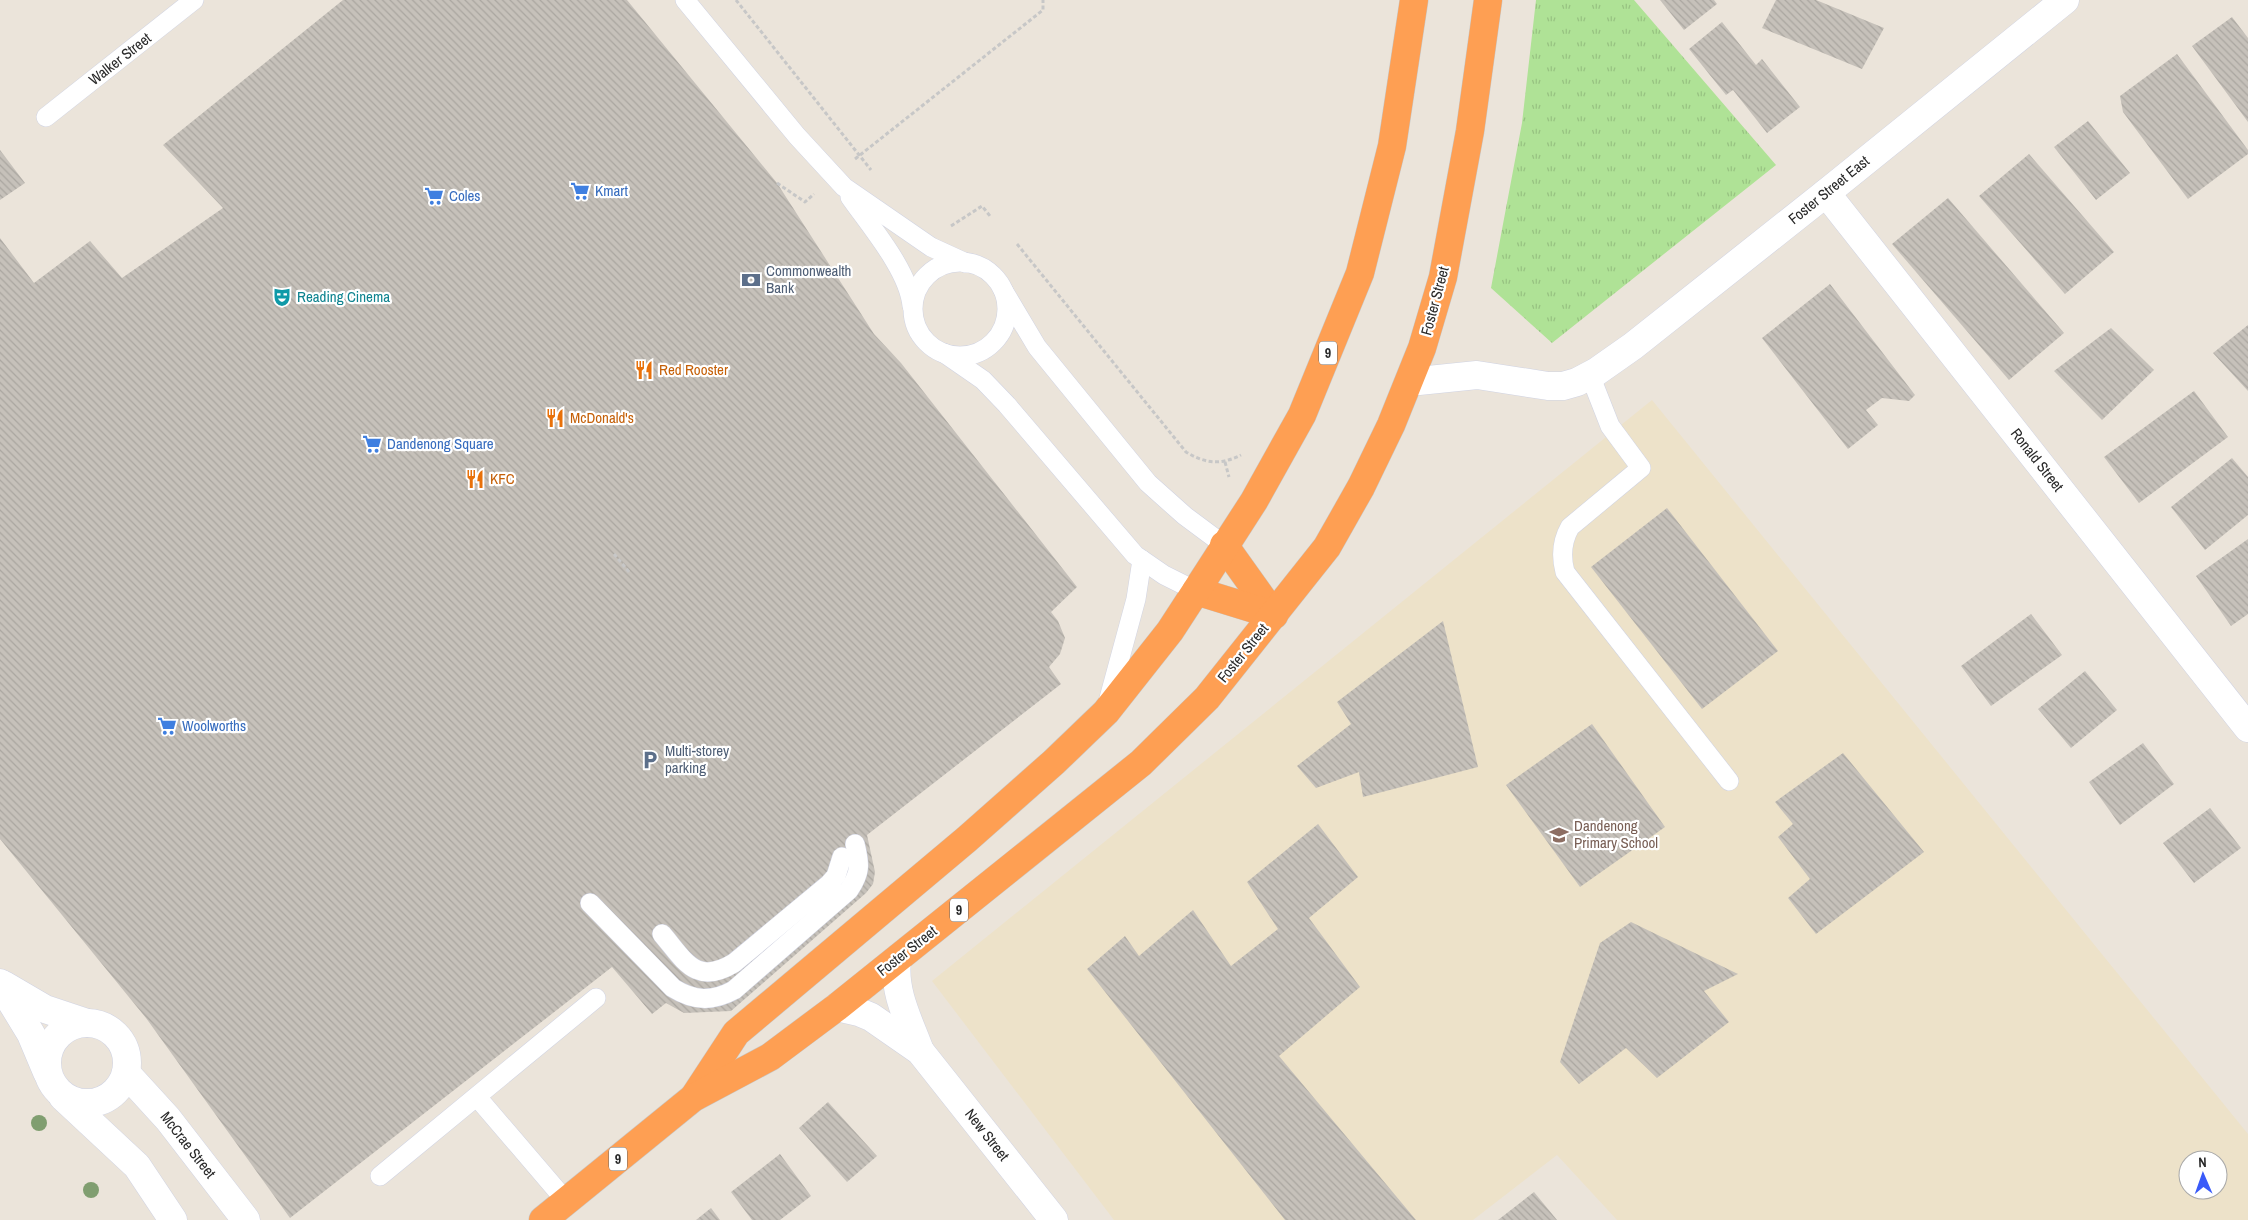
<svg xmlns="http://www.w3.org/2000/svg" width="2248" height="1220" viewBox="0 0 2248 1220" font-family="'Archivo Narrow',sans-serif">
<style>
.education{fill:#ede2c9;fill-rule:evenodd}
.grass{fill:url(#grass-tufts)}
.building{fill:url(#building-back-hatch)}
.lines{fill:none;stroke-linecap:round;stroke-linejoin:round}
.lane-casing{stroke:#d0d3e2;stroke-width:20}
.street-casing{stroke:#d0d3e2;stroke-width:29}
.secondary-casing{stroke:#d0d3e2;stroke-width:29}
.highway-casing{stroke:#c7c7c7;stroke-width:29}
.path{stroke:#c7c7c7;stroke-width:3;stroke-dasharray:4 2.5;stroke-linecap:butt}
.lane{stroke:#fff;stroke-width:19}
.street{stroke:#fff;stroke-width:28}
.secondary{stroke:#fff;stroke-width:28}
.highway{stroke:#fe9f53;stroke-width:28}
.tree{fill:#809e70}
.labels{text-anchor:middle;stroke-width:4.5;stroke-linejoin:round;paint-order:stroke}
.shield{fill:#fff;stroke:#696969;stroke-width:1}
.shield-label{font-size:14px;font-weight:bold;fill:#292929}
.street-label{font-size:15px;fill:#292929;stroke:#fff}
.shop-label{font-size:15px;fill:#366cbe;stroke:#fff;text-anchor:start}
.service-label{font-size:15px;fill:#4e5e75;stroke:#fff;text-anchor:start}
.culture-label{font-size:15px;fill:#0d838f;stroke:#fff;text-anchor:start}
.food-label{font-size:15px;fill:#c56008;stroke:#fff;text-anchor:start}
.education-label{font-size:15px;fill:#785e54;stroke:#fff;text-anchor:start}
</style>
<defs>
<pattern id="grass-tufts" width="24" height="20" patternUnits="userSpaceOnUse" patternTransform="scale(1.25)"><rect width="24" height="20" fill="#afe296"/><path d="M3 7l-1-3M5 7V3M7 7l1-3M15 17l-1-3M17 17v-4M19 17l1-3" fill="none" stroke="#97c281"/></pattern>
<pattern id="building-back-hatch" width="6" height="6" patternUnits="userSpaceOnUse" patternTransform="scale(1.25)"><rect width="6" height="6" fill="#c6c1ba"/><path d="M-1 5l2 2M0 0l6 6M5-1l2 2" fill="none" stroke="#aaa6a0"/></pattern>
</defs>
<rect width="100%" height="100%" fill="#ebe4da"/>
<!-- education -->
<path class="education" d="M 1652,400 L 2248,1134 L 2248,1220 L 1617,1220 L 1557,1155 L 1473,1220 L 1114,1220 L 932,981 ZM 2188,1160 L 2218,1160 L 2218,1190 L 2188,1190 Z"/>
<!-- grass -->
<polygon class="grass" points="1536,0 1634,0 1776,165 1552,343 1491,288 1522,123"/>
<!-- building -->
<g class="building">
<polygon points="343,0 627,0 777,183 874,334 901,363 1077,587 1051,612 1058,621 1065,638 1060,654 1049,667 1061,684 867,835 875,872 873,884 866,893 731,1011 684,1013 666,1003 652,1014 612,967 290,1218 146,1018 0,839 0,238 34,283 90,241 122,278 223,208 163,145"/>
<polygon points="1660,0 1714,0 1717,4 1684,30"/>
<polygon points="1776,0 1816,0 1884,28 1862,69 1762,28"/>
<polygon points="2232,17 2248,38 2248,122 2192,46"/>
<polygon points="1722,22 1756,65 1762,59 1800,107 1767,133 1733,90 1726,95 1689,49"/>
<polygon points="2177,54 2248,150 2248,154 2188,199 2123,112 2120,96"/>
<polygon points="2088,121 2130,173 2096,200 2054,147"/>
<polygon points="0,150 25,183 0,200"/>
<polygon points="2029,154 2114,252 2065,294 1979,196"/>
<polygon points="1948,198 2064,333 2009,380 1892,244"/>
<polygon points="1830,284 1915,395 1909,401 1882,398 1866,410 1878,425 1848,449 1762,338"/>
<polygon points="2248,325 2248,391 2213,353"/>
<polygon points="2111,328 2154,370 2102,420 2054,371"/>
<polygon points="2194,391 2228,437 2139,503 2104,457"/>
<polygon points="2232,458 2248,477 2248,515 2205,550 2171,507"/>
<polygon points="1667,508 1778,651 1702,709 1591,567"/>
<polygon points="2248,539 2248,614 2231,626 2196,576"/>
<polygon points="2031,614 2062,655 1991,706 1961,666"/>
<polygon points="1443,621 1478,767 1363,797 1359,772 1316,788 1297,766 1351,724 1337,702"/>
<polygon points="2085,671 2117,710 2071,748 2038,709"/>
<polygon points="1592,724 1665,827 1580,887 1506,785"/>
<polygon points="2143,743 2174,784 2120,825 2089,782"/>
<polygon points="1843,753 1924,852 1816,934 1788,898 1810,879 1778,837 1793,824 1775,802"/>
<polygon points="2210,808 2241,848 2194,883 2163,843"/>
<polygon points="1318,824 1358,877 1309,918 1360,987 1279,1056 1416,1220 1285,1220 1087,969 1125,936 1139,956 1193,910 1231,966 1278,929 1247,882"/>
<polygon points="1631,922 1738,974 1704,991 1729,1022 1657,1078 1626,1048 1579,1084 1560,1062 1600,943"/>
<polygon points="828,1102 877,1156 847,1182 799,1128"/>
<polygon points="780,1154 811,1196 780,1220 752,1220 731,1192"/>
<polygon points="1534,1192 1557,1220 1498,1220"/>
<polygon points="711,1208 720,1220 696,1220"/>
</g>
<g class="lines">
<!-- lane casing -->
<g class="lane-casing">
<g id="lane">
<polyline points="685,0 797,136 844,187 931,247 966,263"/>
<polyline points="46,117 194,0"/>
<path d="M 850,197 C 871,227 909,271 912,306"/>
<circle cx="960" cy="309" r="47"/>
<polyline points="1003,290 1037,347 1148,483 1185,516 1224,545"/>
<polyline points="944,353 983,380 1007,405 1135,555 1164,575 1196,591"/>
<path d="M 1590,375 L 1610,426 L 1641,468 L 1570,527 C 1562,541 1561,557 1565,572 L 1729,781"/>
<polyline points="1108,702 1136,599 1142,560"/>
<path d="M 590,903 L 673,988 C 694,1001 712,1002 734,990 L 849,890 C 861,872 860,864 855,844"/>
<path d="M 662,934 C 685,961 696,986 734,963 L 829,884 L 836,876 L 842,857"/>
<polyline points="477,1097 566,1201"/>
<polyline points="380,1176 596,998"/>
</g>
</g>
<!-- street casing -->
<g class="street-casing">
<g id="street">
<polyline points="1826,193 2248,728"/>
<path d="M 897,960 C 893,992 909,1021 920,1051"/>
<polyline points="837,1007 859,1012 871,1017 920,1051 1054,1220"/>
</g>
</g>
<!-- secondary casing -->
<g class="secondary-casing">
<g id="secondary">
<polyline points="1409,382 1477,375 1548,386 1563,386 1577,382 1596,372 1633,346 1826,193 2065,0"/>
<polyline points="0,983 31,1034 47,1072"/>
<polyline points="4,985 45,1009 87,1023"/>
<circle cx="87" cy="1063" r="40"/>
<polyline points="126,1073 168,1119 246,1220"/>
<polyline points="63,1097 137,1166 173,1220"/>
</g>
</g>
<!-- highway casing -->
<g class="highway-casing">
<g id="highway">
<polyline points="1224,545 1274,615"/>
<polyline points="1196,591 1274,615"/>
<polyline points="694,1097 736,1033 967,839 1054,762 1106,712 1170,631 1196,591 1254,501 1302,415 1360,273 1392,146 1414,0"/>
<polyline points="543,1220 693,1098 770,1057 837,1007 1141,763 1207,698 1327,547 1361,487 1391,425 1422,348 1443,277 1470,131 1488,0"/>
</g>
</g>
<!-- path -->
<g class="path">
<polyline points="736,0 871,170"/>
<polyline points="855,159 1043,10 1043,0"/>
<polyline points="777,183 805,202 814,194"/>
<polyline points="951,226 982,206 990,216"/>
<path d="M 1017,244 L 1186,452 C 1206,464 1221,465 1241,455"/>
<polyline points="1225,462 1229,477"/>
<polyline points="614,554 629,572"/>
</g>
<!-- lane -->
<use href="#lane" class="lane"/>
<!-- street -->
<use href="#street" class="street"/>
<!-- secondary -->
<use href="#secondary" class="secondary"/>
<!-- highway -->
<use href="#highway" class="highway"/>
</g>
<!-- trees -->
<g class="tree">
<circle cx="39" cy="1123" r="8"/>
<circle cx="91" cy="1190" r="8"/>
</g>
<!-- icons -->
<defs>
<g id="supermarket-bare" transform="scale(1.5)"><path d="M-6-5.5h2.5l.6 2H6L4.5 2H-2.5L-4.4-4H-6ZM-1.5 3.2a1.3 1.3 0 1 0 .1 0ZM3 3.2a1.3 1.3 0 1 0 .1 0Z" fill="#3f7fe0" stroke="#fff" stroke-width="2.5" paint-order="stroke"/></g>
<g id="bank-bare" transform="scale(1.5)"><path d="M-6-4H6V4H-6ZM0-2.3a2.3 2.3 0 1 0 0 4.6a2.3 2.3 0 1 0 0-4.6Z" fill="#5c6f8a" stroke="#fff" stroke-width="2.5" paint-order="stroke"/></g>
<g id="theatre-bare" transform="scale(1.5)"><path d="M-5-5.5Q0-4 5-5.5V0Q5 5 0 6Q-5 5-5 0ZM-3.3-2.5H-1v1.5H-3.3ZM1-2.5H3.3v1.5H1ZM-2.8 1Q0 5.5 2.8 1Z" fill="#0f9aa8" stroke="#fff" stroke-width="2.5" paint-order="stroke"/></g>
<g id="restaurant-bare" transform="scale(1.5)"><path d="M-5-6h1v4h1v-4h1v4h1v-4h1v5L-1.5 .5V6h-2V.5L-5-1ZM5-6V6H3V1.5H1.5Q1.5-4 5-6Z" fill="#e8710a" stroke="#fff" stroke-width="2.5" paint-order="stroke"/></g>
<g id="parking-bare" transform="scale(1.5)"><path d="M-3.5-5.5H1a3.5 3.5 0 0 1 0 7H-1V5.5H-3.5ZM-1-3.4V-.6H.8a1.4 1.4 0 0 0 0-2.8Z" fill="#5c6f8a" stroke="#fff" stroke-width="2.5" paint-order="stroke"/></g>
<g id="school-bare" transform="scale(1.5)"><path d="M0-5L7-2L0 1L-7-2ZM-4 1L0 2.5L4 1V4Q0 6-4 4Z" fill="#8d6e63" stroke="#fff" stroke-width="2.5" paint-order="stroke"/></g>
</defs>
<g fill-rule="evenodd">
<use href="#supermarket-bare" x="580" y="191"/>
<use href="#supermarket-bare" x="434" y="196"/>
<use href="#bank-bare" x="751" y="280"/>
<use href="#theatre-bare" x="282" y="297"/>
<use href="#restaurant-bare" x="644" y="370"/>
<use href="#restaurant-bare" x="555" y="418"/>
<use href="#supermarket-bare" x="372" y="444"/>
<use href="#restaurant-bare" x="475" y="479"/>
<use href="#supermarket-bare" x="167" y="726"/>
<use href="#parking-bare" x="650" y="760"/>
<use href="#school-bare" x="1559" y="835"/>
</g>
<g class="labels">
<!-- shield labels -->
<g class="shield">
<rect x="1319" y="341.5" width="18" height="23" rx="4"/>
<rect x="950" y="898.5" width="18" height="23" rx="4"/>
<rect x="609" y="1147.5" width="18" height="23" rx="4"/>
</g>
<g class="shield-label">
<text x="1328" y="358">9</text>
<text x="959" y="915">9</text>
<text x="618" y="1164">9</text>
</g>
<!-- street labels -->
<g class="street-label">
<text transform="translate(120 59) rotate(-38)" y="5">Walker Street</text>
<text transform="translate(1829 190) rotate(-39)" y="5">Foster Street East</text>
<text transform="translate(1435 301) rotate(-75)" y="5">Foster Street</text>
<text transform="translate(2037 460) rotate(52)" y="5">Ronald Street</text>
<text transform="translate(1243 653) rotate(-51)" y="5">Foster Street</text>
<text transform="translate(907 951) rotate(-38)" y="5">Foster Street</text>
<text transform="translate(987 1135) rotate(52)" y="5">New Street</text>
<text transform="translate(188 1145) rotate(52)" y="5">McCrae Street</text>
</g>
<!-- shop labels -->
<g class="shop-label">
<text x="595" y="196">Kmart</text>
<text x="449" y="201">Coles</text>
<text x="387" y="449">Dandenong Square</text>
<text x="182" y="731">Woolworths</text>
</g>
<!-- service labels -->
<g class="service-label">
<text x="766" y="276">Commonwealth<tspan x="766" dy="17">Bank</tspan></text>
<text x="665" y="756">Multi-storey<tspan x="665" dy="17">parking</tspan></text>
</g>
<!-- culture labels -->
<g class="culture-label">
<text x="297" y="302">Reading Cinema</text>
</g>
<!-- food labels -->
<g class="food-label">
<text x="659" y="375">Red Rooster</text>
<text x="570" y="423">McDonald's</text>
<text x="490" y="484">KFC</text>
</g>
<!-- education labels -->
<g class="education-label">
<text x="1574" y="831">Dandenong<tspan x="1574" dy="17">Primary School</tspan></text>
</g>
</g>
<!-- north arrow -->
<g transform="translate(2203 1175) rotate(358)"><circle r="24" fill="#ffffff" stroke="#a9a9a9"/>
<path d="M0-4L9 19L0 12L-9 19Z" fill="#395af9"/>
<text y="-8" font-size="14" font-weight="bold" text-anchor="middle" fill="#292929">N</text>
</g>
</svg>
